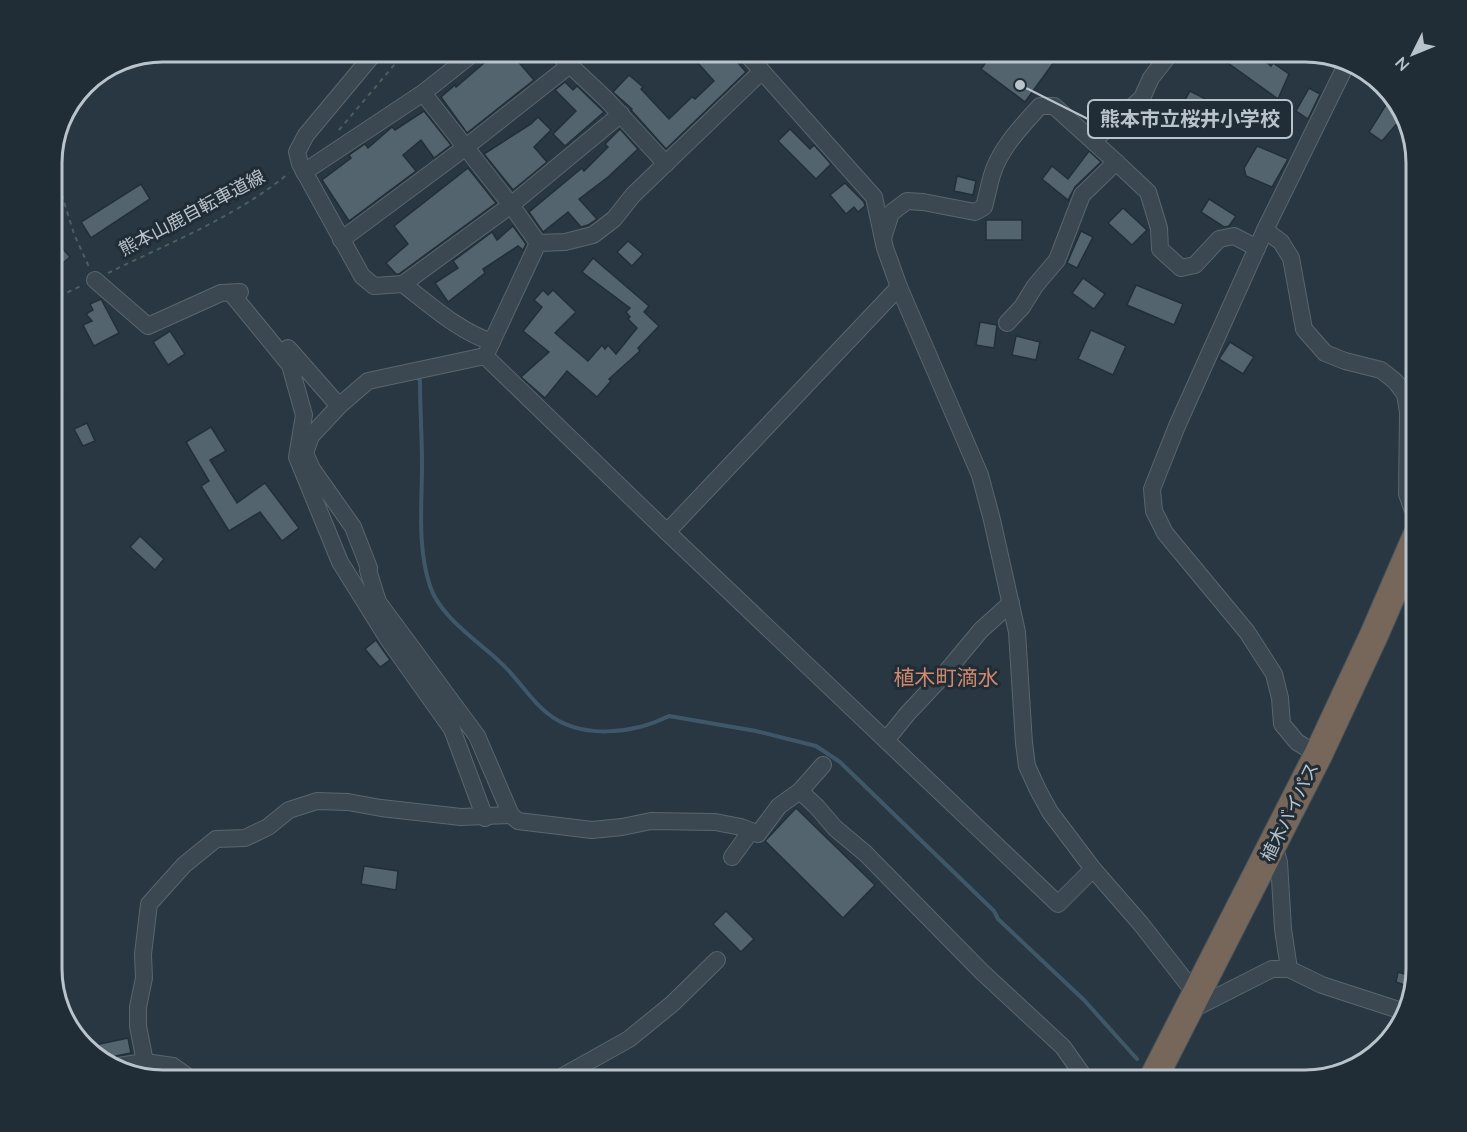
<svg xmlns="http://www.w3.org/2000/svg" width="1467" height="1132" viewBox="0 0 1467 1132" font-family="Mulish,'Noto Sans JP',sans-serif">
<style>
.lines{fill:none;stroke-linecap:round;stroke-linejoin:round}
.stream{stroke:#3f5869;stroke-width:4}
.building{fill:#53646e;stroke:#232f38;stroke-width:1.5}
.street-casing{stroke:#5a666e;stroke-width:18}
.highway-casing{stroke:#47535b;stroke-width:30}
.path{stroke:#4a605f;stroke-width:2;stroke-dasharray:4.5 4.5;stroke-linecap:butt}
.street{stroke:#3c4851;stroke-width:16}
.highway{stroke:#77675a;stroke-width:28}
.labels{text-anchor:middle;stroke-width:6;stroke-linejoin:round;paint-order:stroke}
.street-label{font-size:18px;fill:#b9c3cb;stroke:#212d36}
.quarter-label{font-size:21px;fill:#d1896e;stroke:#212d36}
.rim{fill:none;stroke:#b9c3cb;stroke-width:3}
.leader{fill:none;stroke:#b9c3cb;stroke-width:2}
.callout-dot{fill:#b9c3cb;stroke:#212d36;stroke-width:2}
.callout{fill:#212d36;stroke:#b9c3cb;stroke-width:2}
.callout-label{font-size:20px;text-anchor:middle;font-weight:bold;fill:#b9c3cb}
</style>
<rect width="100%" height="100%" fill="#283741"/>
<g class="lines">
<!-- stream -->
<path class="stream" d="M 417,375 L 420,381 C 420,409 422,436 422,464 C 422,504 417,547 430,586 C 440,617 478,641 501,663 C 518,678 529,699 547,713 C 580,740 633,734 669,716 L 756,731 L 816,746 L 840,762 L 994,911 L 998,919 L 1084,1000 L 1137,1059"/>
</g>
<!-- building -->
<g class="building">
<polygon points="498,51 509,51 534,80 467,133 441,97 455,85 456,87"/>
<polygon points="687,51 734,51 735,55 733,57 746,72 666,149 631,110 632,109 613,92 629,75 643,87 641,89 669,119 692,97 695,99 714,81"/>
<polygon points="994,51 1062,51 1025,102 981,69"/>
<polygon points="1133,51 1159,51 1149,64"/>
<polygon points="1226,51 1254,51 1271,66 1273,63 1289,74 1278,99 1221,58"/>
<polygon points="565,82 573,90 577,86 604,112 565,146 553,134 576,111 555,90"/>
<polygon points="1309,88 1320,94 1308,119 1296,111"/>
<polygon points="1190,91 1225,109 1216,126 1181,107"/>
<polygon points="1389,100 1397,104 1405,114 1382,141 1369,132"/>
<polygon points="424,111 451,145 434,158 421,140 403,155 416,171 349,221 322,180 351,158 349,155 365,144 368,148 392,127 395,130"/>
<polygon points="538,117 551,130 534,147 547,162 513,190 484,154 531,124"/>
<polygon points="620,129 638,149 608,177 579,199 597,219 588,225 581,227 568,212 543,232 529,212 582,168 584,171 608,147 605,144"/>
<polygon points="790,129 810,149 814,145 831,164 816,179 778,141"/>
<polygon points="1257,146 1288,159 1272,187 1246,176 1244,168"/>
<polygon points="1089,151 1101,162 1075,187 1068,200 1042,179 1052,166 1068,179"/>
<polygon points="468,168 496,203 399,274 396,274 386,263 408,244 394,226"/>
<polygon points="957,176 976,181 973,195 954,191"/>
<polygon points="845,183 864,202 865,206 858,212 854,207 846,214 830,195"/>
<polygon points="141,184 150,199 91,238 81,222"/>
<polygon points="1209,199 1236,216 1229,226 1224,227 1201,212"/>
<polygon points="1123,208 1147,230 1132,245 1108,223"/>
<rect x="986" y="220" width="36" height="20"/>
<polygon points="513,226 526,244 523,250 518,246 483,269 485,273 448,302 435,283 458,268 453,261 492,232 497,240"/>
<polygon points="1081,231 1093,237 1077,268 1067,263"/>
<polygon points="51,235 70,257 51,273"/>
<polygon points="628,241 643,254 632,266 617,252"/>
<polygon points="593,258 649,306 644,312 659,326 638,348 640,351 609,379 611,381 597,397 567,371 545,398 521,377 549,352 523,331 542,307 534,300 543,290 548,295 553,290 576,312 555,333 588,361 602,345 605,349 608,345 616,354 637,328 628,319 630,317 626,312 630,308 582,272"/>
<polygon points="1083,278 1105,294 1094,309 1072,293"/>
<polygon points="1136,285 1183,304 1174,325 1127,305"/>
<polygon points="101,299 119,333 94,346 83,325 92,321 86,314 93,310 90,304"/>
<polygon points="980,322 997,325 994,348 976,345"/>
<polygon points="1091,330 1126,346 1113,375 1078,359"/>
<polygon points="170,331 185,354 168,365 153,342"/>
<polygon points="1016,336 1040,342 1036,360 1012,355"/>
<polygon points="1230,342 1254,357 1243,374 1219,359"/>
<polygon points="51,368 64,398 51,404"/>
<polygon points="87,423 95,441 83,446 74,429"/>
<polygon points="211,427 226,451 210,460 237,503 265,483 299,528 282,541 260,512 229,531 201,486 209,481 186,442"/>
<polygon points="140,536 164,559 155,570 130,547"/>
<polygon points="376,640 390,660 380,667 365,649"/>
<polygon points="796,808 875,885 843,918 765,841"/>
<polygon points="364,866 398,871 396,890 361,884"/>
<polygon points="726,911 754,939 741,952 713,924"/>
<polygon points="1398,972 1414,977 1410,987 1396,982"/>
<polygon points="128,1038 131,1053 116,1056 110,1060 104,1061 94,1058 86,1047"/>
</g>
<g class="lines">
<!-- street casing -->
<g class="street-casing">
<g id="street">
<path d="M 376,51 L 306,135 L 297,152 L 300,164 L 362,276 L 374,286 L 403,284 C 429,304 460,332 492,342"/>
<polyline points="555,51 607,100 666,164"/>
<polyline points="744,51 874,197 885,248 899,287 980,475 992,520 1017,632 1024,743 1027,766 1038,790 1050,812 1093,869 1141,924 1187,983 1200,989"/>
<polyline points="423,93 511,205 538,243"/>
<polyline points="1093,141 1142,98 1151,78 1172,51"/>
<polyline points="304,172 423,93 476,51"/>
<polyline points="1265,230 1281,242 1291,258 1304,329 1325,353 1345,361 1381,370 1395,381 1405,394 1408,412 1407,494 1412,508 1416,510"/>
<path d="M 883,238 L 891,213 L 907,201 L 923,202 L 975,212 L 984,207 C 987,196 989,185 992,175 C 1000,148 1022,126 1040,106 L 1054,106 L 1116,162"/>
<polyline points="341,240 466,147 570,65"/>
<polyline points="95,280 148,326 221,293 240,292"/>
<polyline points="403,284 511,205 621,114"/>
<polyline points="231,293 290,365 304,415 297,457 340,562 388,639 452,729 485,818"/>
<polyline points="1007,323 1022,307 1035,286 1057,260 1082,195 1116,162 1148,192 1159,228 1160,249 1181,268 1195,265 1219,239 1234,236 1257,248"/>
<polyline points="288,348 339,406"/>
<polyline points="488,350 538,243 565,242 593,235 614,219 633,195 762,71"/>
<polyline points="485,356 368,381 339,406 311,436 305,453 312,469 353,527 369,568 368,570 378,602 477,736 511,815 518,821 592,830 622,827 651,821 715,822 741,827 758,834 779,806 800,791 817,807 835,828 865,853 982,972 1063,1047 1087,1081"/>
<polyline points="485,356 667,532 1058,904 1093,869"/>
<polyline points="667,532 899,287"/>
<polyline points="887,739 908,713 941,678 981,630 1011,603"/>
<polyline points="1318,755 1297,742 1282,724 1280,698 1274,674 1247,632 1165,533 1154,511 1152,489 1177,426 1265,230 1346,65"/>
<polyline points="800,791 823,765"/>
<polyline points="1274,845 1279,862 1283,929 1289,969"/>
<polyline points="732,857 751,831"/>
<polyline points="1189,1011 1272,969 1289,969 1322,985 1402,1011"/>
<polyline points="118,1066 145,1062"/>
<polyline points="194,1081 173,1066 145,1062 138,1026 138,1007 144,978 143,954 149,904 184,865 216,839 245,838 268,827 289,810 317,801 348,802 381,808 461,817 511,815"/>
<polyline points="554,1081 629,1039 672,1004 717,960"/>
</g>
</g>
<!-- highway casing -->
<g class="highway-casing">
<polyline id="highway" points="1152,1081 1318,755 1374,635 1416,538"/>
</g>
<!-- path -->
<g class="path">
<polyline points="339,130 406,51"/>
<polyline points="51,160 74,234 89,267"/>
<path d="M 108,273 C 169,243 236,217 289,173"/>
<polyline points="51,300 81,286"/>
</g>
<!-- street -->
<use href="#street" class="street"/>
<!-- highway -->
<use href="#highway" class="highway"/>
</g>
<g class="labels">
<!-- street labels -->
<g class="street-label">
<text transform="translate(192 213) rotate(-28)" y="6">熊本山鹿自転車道線</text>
<text transform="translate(1290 812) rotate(-64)" y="6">植木バイパス</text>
</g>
<!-- quarter labels -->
<g class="quarter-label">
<text x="946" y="685">植木町滴水</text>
</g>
</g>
<!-- crop -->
<path d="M0 0H1467V1132H0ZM163 62H1305A101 101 0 0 1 1406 163V969A101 101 0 0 1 1305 1070H163A101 101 0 0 1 62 969V163A101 101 0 0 1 163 62Z" fill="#212d36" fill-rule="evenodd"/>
<path class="rim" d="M163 62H1305A101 101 0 0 1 1406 163V969A101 101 0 0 1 1305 1070H163A101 101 0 0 1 62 969V163A101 101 0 0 1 163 62Z"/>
<!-- callouts -->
<path class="leader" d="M1020 85L1088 119"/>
<circle class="callout-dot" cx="1020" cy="85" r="6"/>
<rect class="callout" x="1088" y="100" width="204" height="38" rx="6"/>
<g class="callout-label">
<text x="1190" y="126">熊本市立桜井小学校</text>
</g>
<!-- north arrow -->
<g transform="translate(1413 54) rotate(227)" stroke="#212d36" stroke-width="4.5" paint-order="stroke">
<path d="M0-4.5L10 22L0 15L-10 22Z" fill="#b9c3cb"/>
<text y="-9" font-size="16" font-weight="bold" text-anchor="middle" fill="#b9c3cb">N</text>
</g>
</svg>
